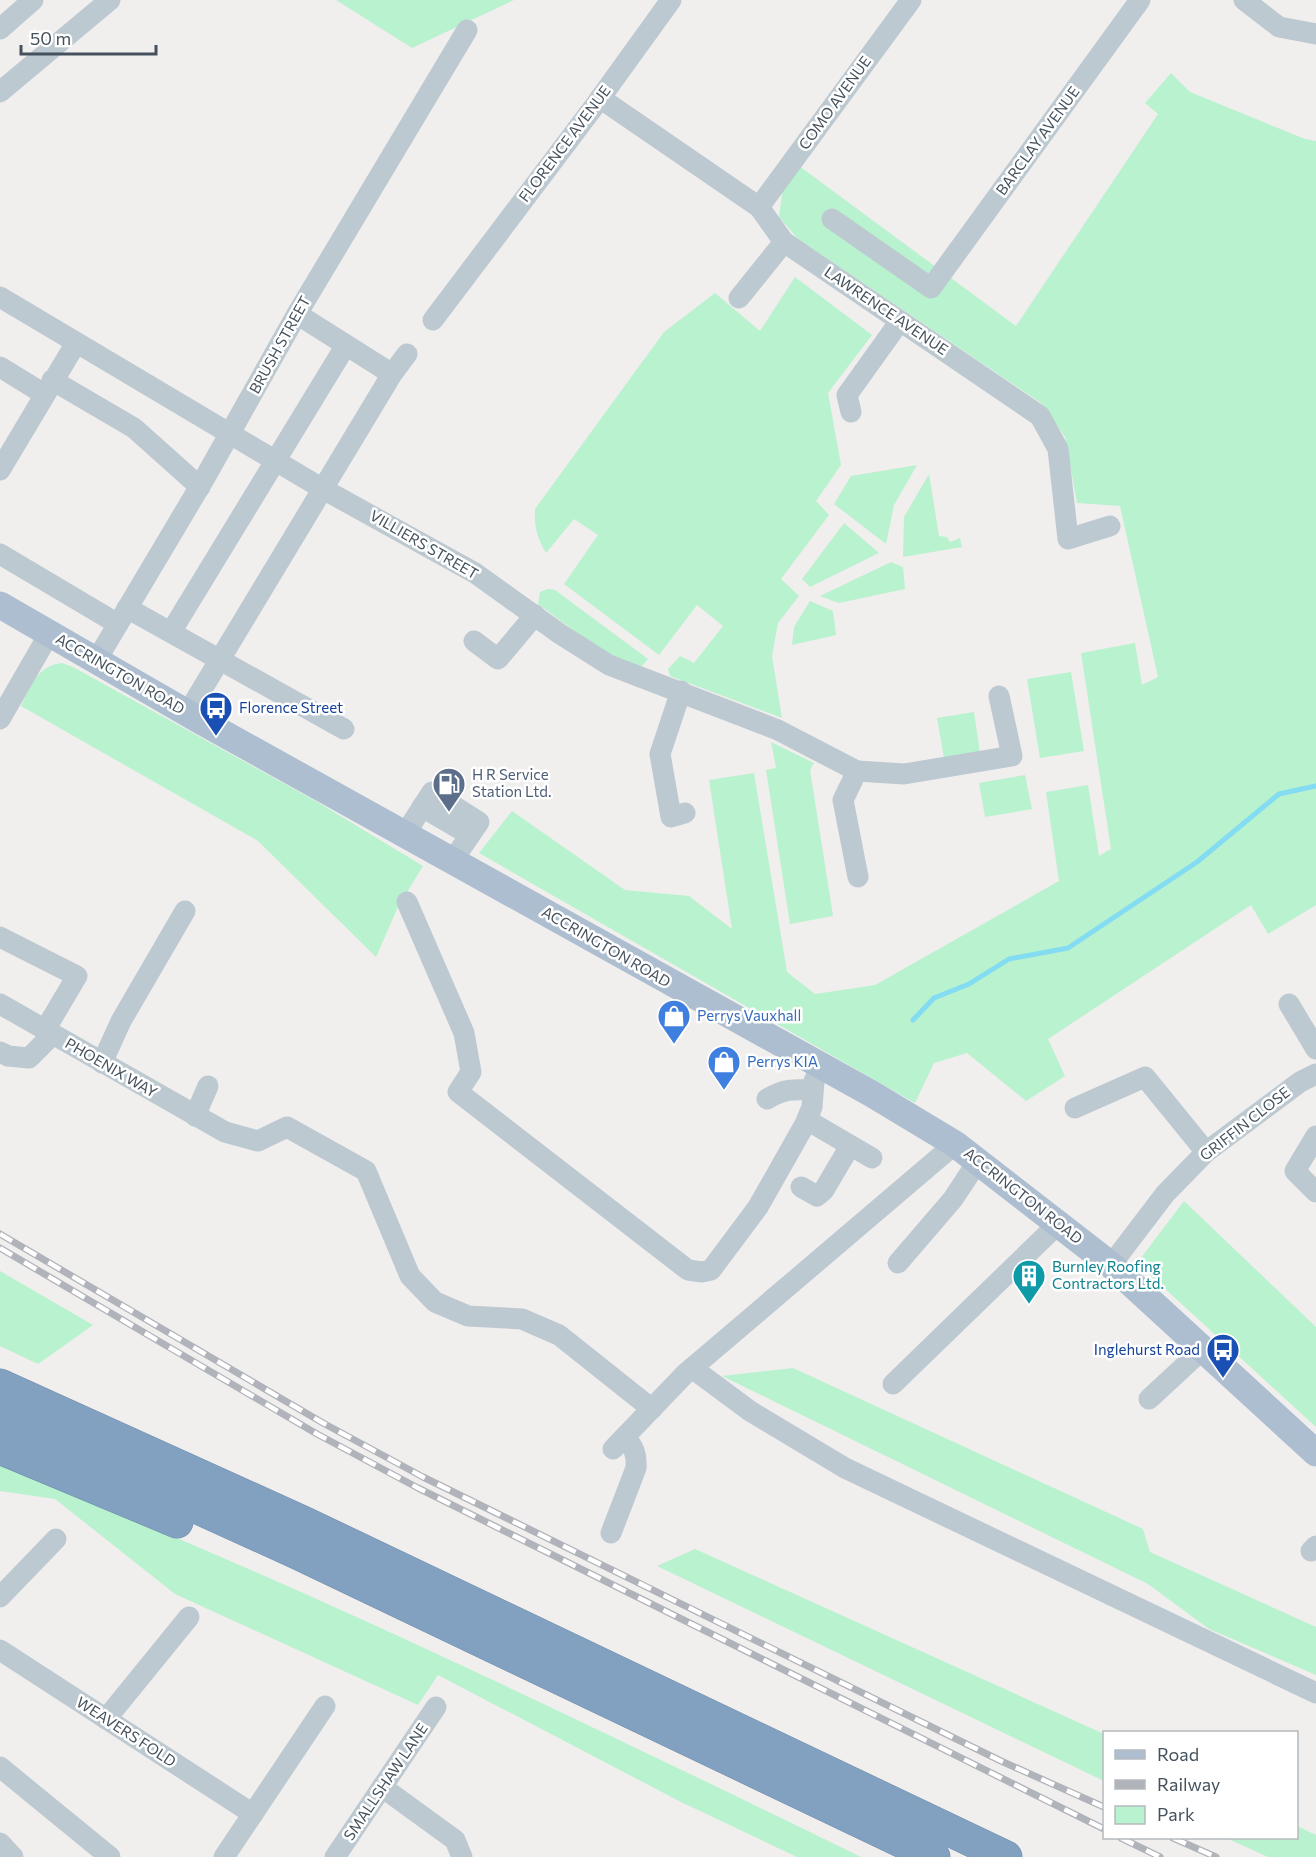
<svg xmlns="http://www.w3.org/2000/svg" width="1316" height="1857" viewBox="0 0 1316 1857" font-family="Commissioner,sans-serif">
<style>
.green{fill:#b9f2ce}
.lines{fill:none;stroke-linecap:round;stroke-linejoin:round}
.stream{stroke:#83dcf1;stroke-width:5}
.highway-casing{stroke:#6e8cac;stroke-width:33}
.minor{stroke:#bdc9d1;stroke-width:21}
.major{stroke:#acbecf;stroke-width:27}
.highway{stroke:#82a1c0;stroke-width:32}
.rail-casing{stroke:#b0b3b9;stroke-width:7}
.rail{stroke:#fff;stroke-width:4.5;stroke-dasharray:14;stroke-linecap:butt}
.labels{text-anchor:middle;stroke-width:5;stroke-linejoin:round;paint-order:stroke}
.street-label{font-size:15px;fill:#45525d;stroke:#fff}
.transit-label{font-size:15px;fill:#164399;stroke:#fff;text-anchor:start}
.service-label{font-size:15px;fill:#4e5e75;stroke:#fff;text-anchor:start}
.shop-label{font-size:15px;fill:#366cbe;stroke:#fff;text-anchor:start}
.culture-label{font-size:15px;fill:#0d838f;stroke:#fff;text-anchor:start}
</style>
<rect width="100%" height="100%" fill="#f1eeee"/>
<!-- green -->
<g class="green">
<polygon points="336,0 514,0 412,48"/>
<polygon points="1171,73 1190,92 1305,139 1316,141 1316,905 1268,934 1251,905 1048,1039 1065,1076 1026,1101 967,1053 934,1063 915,1103 479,853 512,811 625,890 689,896 732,929 709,780 754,773 787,972 815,994 875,985 1059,881 1046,792 1088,785 1099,856 1111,849 1081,653 1135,643 1142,685 1158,677 1120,506 1077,503 1065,437 1041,403 798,239 779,217 784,178 795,163 1016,326 1158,114 1145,103"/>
<path d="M 795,277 L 872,335 L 828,393 L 841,465 L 816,501 L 829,515 L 781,579 L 799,596 L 778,623 L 772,656 L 782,718 L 670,676 L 668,669 L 680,656 L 694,663 L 723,626 L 697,605 L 659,655 L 564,584 L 598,535 L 574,519 L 546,553 C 537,538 534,526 535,509 L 664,332 L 715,293 L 760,331 Z"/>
<polygon points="917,465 894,505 886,544 834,504 851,476"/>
<polygon points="929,474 939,536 947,537 950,542 960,538 962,547 903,557 904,517"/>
<polygon points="844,523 879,553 810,587 802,579"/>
<polygon points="891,562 903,567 905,589 839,603 820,596"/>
<path d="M 548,589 L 555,590 L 648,659 L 641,667 C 603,655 571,628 538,604 L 540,592 Z"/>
<polygon points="810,601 833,611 836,635 792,645 794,627"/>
<path d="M 62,663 L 73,667 L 314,800 L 423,866 L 397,909 L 376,957 L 258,841 L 21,706 C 31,685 37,666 62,663 Z"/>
<polygon points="1071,672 1084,751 1040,758 1027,679"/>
<polygon points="974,712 980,753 944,758 937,718"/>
<polygon points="771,742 814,763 810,770 833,916 790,924 766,770 776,768"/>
<polygon points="1025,775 1032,809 985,817 979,783"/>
<polygon points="1184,1201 1316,1327 1316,1427 1137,1263"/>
<polygon points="0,1271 93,1325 38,1364 0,1346"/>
<polygon points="793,1368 1143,1529 1150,1552 1316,1627 1316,1675 1209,1629 1148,1584 722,1376"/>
<path d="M 0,1465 C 293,1581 578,1719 861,1857 L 797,1857 L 681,1802 L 438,1675 L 418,1705 L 175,1594 L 55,1499 L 0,1491 Z"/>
<polygon points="695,1549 1104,1734 1104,1781 657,1566"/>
<polygon points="1297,1826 1316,1835 1316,1857 1268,1857 1226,1838 1296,1838"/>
</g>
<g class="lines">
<!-- stream -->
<polyline class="stream" points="913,1020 934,998 969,984 1009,959 1068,948 1197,862 1279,794 1316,786"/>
<!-- highway casing -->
<g class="highway-casing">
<g id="highway">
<polyline points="0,1385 305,1523 1006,1857"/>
<polyline points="0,1418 297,1553 934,1857"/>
<polyline points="0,1448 177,1522"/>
</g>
</g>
<!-- minor -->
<g class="minor">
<polyline points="1244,0 1279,27 1316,34"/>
<polyline points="0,29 33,0"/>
<polyline points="0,92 110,0"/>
<polyline points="600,98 759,207 784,242 1040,416 1058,449 1068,539 1110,526"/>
<polyline points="759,207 911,0"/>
<polyline points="832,219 931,288 1140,0"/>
<polyline points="0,297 323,489 475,573 560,634 609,665 778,730 857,771 904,774 1012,756 999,696"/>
<polyline points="739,298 784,242"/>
<polyline points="297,314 392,374"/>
<polyline points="433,320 596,104 671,0"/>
<polyline points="0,367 44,394"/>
<polyline points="52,380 134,428 200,487"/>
<polyline points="851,412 847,395 900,321"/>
<polyline points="0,470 76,343"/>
<polyline points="0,554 118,624"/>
<polyline points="127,608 344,729"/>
<polyline points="171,632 346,345"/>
<polyline points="474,641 498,659 535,615"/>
<polyline points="96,661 203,481 297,314 467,30"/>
<polyline points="681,691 660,754 671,817 685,813"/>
<polyline points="187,714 392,374 407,354"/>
<polyline points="0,719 49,634"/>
<polyline points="857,771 843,800 858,877"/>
<polyline points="422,807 470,835"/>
<polyline points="405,834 432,792 479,822 453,860"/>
<polyline points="407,902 464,1033 471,1072 458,1092 688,1270 702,1272 711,1270 758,1207 805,1124 812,1107 814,1081 822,1066"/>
<polyline points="0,937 77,976 45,1030"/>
<polyline points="0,1004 225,1132 258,1141 287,1127 366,1171 410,1276 435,1302 468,1316 522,1319 559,1335 652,1409"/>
<polyline points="1289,1004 1316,1049"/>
<polyline points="0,1052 8,1056 29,1058 53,1034"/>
<polyline points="102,1063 121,1021 185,911"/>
<path d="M 767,1099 C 783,1089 794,1089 812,1090"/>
<polyline points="1075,1108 1145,1077 1206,1152"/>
<polyline points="195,1116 208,1086"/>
<polyline points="807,1120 872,1158"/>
<polyline points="1316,1136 1295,1171 1316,1192"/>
<polyline points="801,1187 817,1196 824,1190 850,1146"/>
<polyline points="898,1263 953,1199 978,1161"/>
<polyline points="1111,1265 1165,1194 1206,1152 1300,1082 1316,1074"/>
<polyline points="692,1368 750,1411 845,1468 1316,1693"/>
<polyline points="893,1384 1058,1224"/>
<polyline points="1149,1399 1203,1349"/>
<polyline points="613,1449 685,1374 955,1144"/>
<path d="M 611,1533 L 636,1468 C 637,1455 634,1447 625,1437"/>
<polyline points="1311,1551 1316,1546"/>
<polyline points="0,1597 56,1539"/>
<polyline points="0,1650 253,1814"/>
<polyline points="106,1719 189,1617"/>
<polyline points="0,1767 110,1857"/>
<polyline points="382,1787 455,1840 462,1857"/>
<polyline points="0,1843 13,1857"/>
<polyline points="224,1857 325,1706"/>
<polyline points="335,1857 436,1707"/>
</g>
<!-- major -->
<polyline class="major" points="0,605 201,721 872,1094 955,1144 1111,1265 1316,1453"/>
<!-- highway -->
<use href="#highway" class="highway"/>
<!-- rail casing -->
<g class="rail-casing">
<g id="rail">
<polyline points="0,1234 323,1423 423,1477 1001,1761 1104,1807"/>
<polyline points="0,1248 317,1434 418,1488 1104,1829"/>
<polyline points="1121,1838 1160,1857"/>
<polyline points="1173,1838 1216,1857"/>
</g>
</g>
<!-- rail -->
<use href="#rail" class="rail"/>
</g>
<!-- icons -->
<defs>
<g id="bus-pin" transform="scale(1.725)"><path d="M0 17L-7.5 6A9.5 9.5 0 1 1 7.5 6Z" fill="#1a4fb4" stroke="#fff"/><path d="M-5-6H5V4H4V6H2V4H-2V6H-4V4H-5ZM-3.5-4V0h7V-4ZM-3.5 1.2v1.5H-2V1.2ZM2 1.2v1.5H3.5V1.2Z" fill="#fff"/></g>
<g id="fuel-pin" transform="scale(1.725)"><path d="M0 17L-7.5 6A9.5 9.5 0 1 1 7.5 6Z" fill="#5c6f8a" stroke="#fff"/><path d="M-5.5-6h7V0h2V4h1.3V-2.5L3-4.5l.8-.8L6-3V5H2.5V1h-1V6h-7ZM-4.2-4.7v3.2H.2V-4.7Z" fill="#fff"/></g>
<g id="shop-pin" transform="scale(1.725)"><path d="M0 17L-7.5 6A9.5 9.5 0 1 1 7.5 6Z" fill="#3f7fe0" stroke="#fff"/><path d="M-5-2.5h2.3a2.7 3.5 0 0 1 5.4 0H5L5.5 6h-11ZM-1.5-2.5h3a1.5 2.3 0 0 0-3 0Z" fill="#fff"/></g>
<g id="building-pin" transform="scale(1.725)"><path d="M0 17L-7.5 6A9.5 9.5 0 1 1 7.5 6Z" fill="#0f9aa8" stroke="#fff"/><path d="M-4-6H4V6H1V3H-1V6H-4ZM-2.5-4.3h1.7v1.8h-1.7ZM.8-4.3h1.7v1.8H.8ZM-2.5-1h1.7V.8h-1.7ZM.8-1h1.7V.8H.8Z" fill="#fff"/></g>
</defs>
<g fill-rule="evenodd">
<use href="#bus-pin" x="216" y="708"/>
<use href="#fuel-pin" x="449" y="784"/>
<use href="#shop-pin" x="674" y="1016"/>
<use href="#shop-pin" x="724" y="1062"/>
<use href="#building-pin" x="1029" y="1276"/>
<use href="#bus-pin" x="1223" y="1350"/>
</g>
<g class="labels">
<!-- street labels -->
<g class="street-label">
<text transform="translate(835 103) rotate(-54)" y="5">COMO AVENUE</text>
<text transform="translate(1038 141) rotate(-54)" y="5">BARCLAY AVENUE</text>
<text transform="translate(565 144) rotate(-53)" y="5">FLORENCE AVENUE</text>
<text transform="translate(886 311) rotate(34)" y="5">LAWRENCE AVENUE</text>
<text transform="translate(280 345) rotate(-61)" y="5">BRUSH STREET</text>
<text transform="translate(424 545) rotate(30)" y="5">VILLIERS STREET</text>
<text transform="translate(120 674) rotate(30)" y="5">ACCRINGTON ROAD</text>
<text transform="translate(606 947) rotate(30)" y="5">ACCRINGTON ROAD</text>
<text transform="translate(111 1068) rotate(30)" y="5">PHOENIX WAY</text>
<text transform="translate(1245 1124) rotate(-38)" y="5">GRIFFIN CLOSE</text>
<text transform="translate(1023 1196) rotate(38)" y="5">ACCRINGTON ROAD</text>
<text transform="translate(126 1732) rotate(33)" y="5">WEAVERS FOLD</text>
<text transform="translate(386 1782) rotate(-56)" y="5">SMALLSHAW LANE</text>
</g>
<!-- transit labels -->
<g class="transit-label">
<text x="239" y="713">Florence Street</text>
<text x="1200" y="1355" text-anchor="end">Inglehurst Road</text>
</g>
<!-- service labels -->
<g class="service-label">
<text x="472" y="780">H R Service<tspan x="472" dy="17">Station Ltd.</tspan></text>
</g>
<!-- shop labels -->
<g class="shop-label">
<text x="697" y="1021">Perrys Vauxhall</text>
<text x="747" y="1067">Perrys KIA</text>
</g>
<!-- culture labels -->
<g class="culture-label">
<text x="1052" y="1272">Burnley Roofing<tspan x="1052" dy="17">Contractors Ltd.</tspan></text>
</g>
</g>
<!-- legend -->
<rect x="1103" y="1731" width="195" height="108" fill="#ffffff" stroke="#b5babe" stroke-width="1.5"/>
<rect x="1115" y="1750" width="30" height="9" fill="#acbecf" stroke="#b5babe" stroke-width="1.5"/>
<text x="1157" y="1761" font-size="18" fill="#45525d">Road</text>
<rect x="1115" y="1780" width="30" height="9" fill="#b0b3b9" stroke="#b5babe" stroke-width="1.5"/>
<text x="1157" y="1791" font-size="18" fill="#45525d">Railway</text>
<rect x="1115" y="1806" width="30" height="18" fill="#b9f2ce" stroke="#b5babe" stroke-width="1.5"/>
<text x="1157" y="1821" font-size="18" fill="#45525d">Park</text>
<!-- scale -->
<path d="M21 45v9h135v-9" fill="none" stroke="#45525d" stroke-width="3"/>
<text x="30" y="45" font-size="18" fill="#45525d" stroke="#ffffff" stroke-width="4.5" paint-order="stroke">50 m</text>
</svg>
